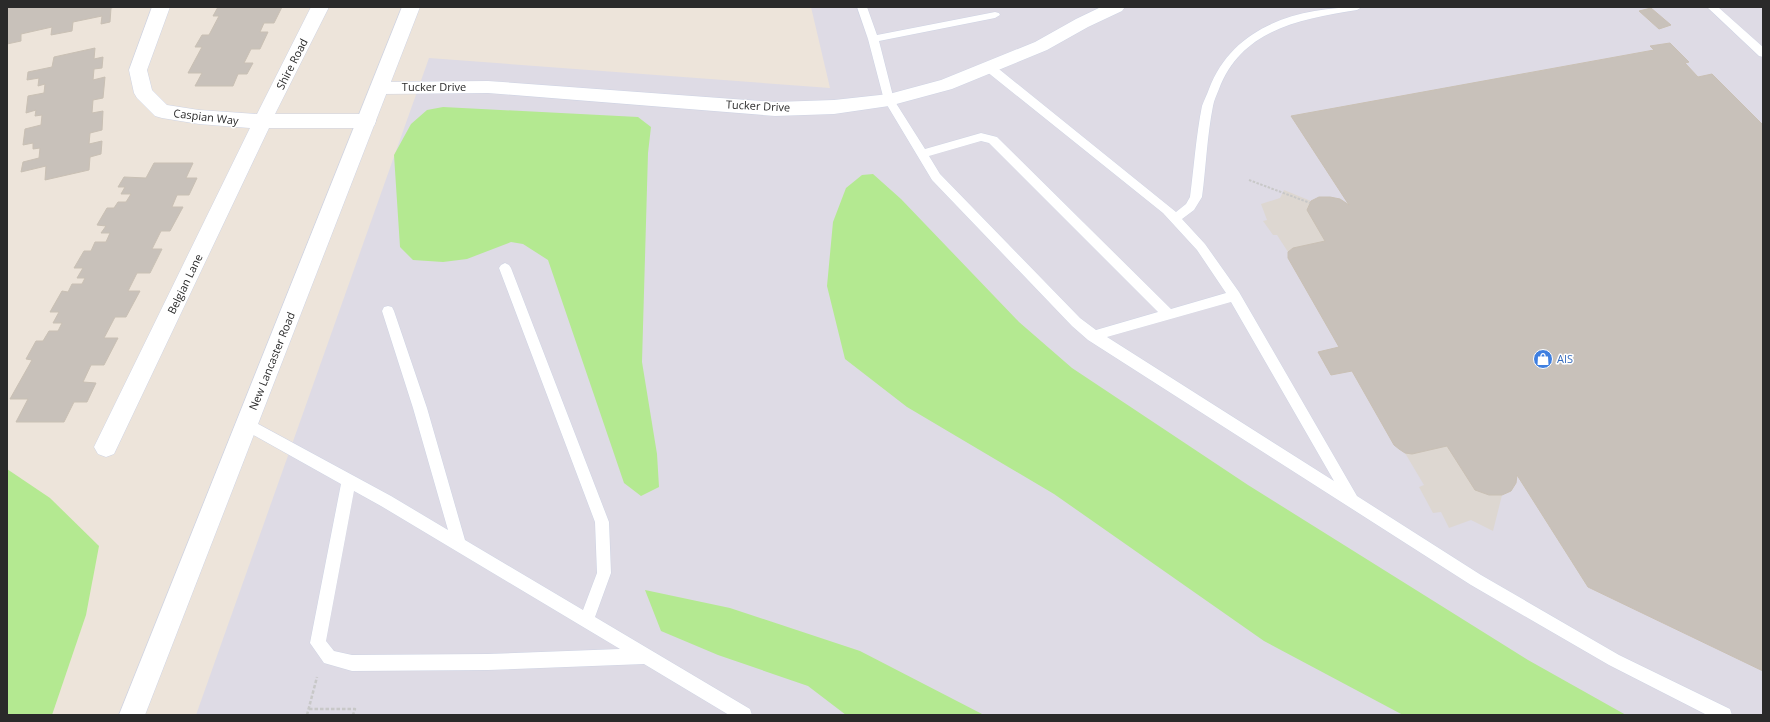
<svg xmlns="http://www.w3.org/2000/svg" width="1770" height="722" viewBox="0 0 1770 722" font-family="'Open Sans',sans-serif">
<style>
.industrial{fill:#dedbe5}
.green{fill:#b4e991}
.plaza{fill:#ddd7d1}
.building{fill:#c8c1ba;stroke:#c9c0b4}
.lines{fill:none;stroke-linecap:round;stroke-linejoin:round}
.service-casing{stroke:#cfd4e4;stroke-width:1}
.minor-casing{stroke:#cfd4e4;stroke-width:1}
.secondary-casing{stroke:#cfd4e4;stroke-width:1}
.path-far1{stroke:#c8c8c8;stroke-width:2;stroke-dasharray:2.5 1.5;stroke-linecap:butt}
.path{stroke:#c8c8c8;stroke-width:2.5;stroke-dasharray:3.5 2;stroke-linecap:butt}
.service{fill:#fff;fill-rule:evenodd}
.minor{fill:#fff;fill-rule:evenodd}
.secondary{fill:#fff;fill-rule:evenodd}
.labels{text-anchor:middle;stroke-width:3;stroke-linejoin:round;paint-order:stroke}
.street-label{font-size:11px;fill:#2a2a2a;stroke:#fff}
.shop-label{font-size:11px;fill:#366cbe;stroke:#fff;text-anchor:start}
</style>
<rect width="100%" height="100%" fill="#ede4da"/>
<!-- industrial -->
<polygon class="industrial" points="811,7 1763,7 1763,715 196,715 429,58 830,88"/>
<!-- green -->
<g class="green">
<polygon points="443,107 638,117 651,127 648,153 642,362 657,454 659,487 641,496 624,483 548,260 523,244 511,242 467,259 443,262 413,260 400,247 394,155 411,124 427,110"/>
<polygon points="873,174 901,199 1019,322 1072,368 1248,485 1528,660 1626,715 1403,715 1264,641 1054,494 907,407 845,359 827,286 833,222 846,188 862,175"/>
<polygon points="7,469 50,498 99,546 86,615 52,715 7,715"/>
<polygon points="645,590 730,608 860,651 984,715 846,715 808,686 718,655 661,631"/>
</g>
<!-- plaza -->
<g class="plaza">
<polygon points="1284,190 1311,201 1308,210 1325,241 1293,248 1288,252 1277,235 1273,235 1263,221 1267,220 1261,204 1280,198"/>
<polygon points="1447,446 1475,489 1489,495 1502,495 1493,531 1471,520 1449,528 1441,512 1433,513 1419,487 1424,485 1405,453 1412,454"/>
</g>
<!-- building -->
<g class="building">
<polygon points="7,7 115,7 111,8 110,22 101,24 102,16 73,22 72,31 51,35 52,27 21,34 21,41 7,44"/>
<polygon points="218,7 282,7 274,23 264,23 260,32 268,32 260,49 251,49 244,63 253,63 247,74 238,74 233,86 195,86 202,73 188,73 202,47 195,47 202,35 209,35 219,16 213,16"/>
<polygon points="1651,8 1671,25 1659,29 1639,11"/>
<polygon points="1670,43 1689,62 1685,63 1698,77 1712,74 1763,125 1763,671 1588,587 1517,475 1516,483 1511,491 1502,495 1489,495 1475,490 1447,446 1412,454 1405,453 1399,449 1394,445 1352,371 1331,375 1318,352 1339,347 1288,258 1288,252 1293,248 1325,241 1307,210 1311,201 1319,197 1330,197 1340,199 1349,205 1291,116 1654,50 1650,46"/>
<polygon points="95,48 94,59 103,57 102,68 94,69 93,80 105,77 103,98 93,100 92,113 103,111 102,130 90,133 89,144 102,141 101,154 90,157 89,170 45,180 46,166 21,172 23,162 39,158 40,148 33,149 33,143 23,145 25,129 41,125 42,115 35,116 36,110 26,113 28,96 44,93 45,84 38,86 39,78 27,80 28,72 52,67 54,57"/>
<polygon points="154,163 193,163 186,178 197,178 189,195 177,195 172,207 183,207 170,231 161,231 152,249 162,249 150,273 137,273 128,291 140,291 126,317 115,317 104,338 118,338 104,365 91,365 83,382 96,383 87,402 74,402 64,422 16,422 28,399 10,399 32,360 26,359 36,341 43,341 49,331 58,331 62,323 53,323 59,312 50,312 62,291 68,292 72,284 82,284 85,278 77,278 83,268 74,268 84,251 91,251 95,242 106,242 110,233 101,233 106,226 97,225 107,208 114,208 118,202 126,202 131,194 121,194 125,187 118,187 124,177 146,178"/>
</g>
<g class="lines">
<!-- service casing -->
<g class="service-casing">
<g id="service">
<path d="M 857,7 L 867,7 L 877,35 L 995,12 L 999,13 L 1000,15 L 995,18 L 879,41 L 894,100 L 925,149 L 981,133 L 997,137 L 1171,309 L 1226,293 L 1197,250 L 1163,213 L 986,71 L 985,68 L 986,65 L 994,65 L 1176,212 L 1186,204 L 1190,197 C 1194,167 1196,136 1202,106 C 1204,100 1207,95 1209,89 C 1233,25 1300,7 1362,7 L 1357,10 C 1301,19 1242,29 1219,89 C 1217,94 1214,100 1213,106 C 1207,136 1206,167 1202,197 L 1194,210 L 1182,219 L 1205,244 L 1239,292 L 1357,496 L 1481,575 L 1619,655 L 1730,709 L 1732,715 L 1707,715 L 1609,665 L 1471,585 L 1088,340 L 1072,326 L 932,180 L 884,100 L 868,39 ZM 981,141 L 989,143 L 1158,312 L 1096,330 L 1080,318 L 940,174 L 929,156 ZM 1231,302 L 1334,481 L 1107,337 Z"/>
<polygon points="1707,7 1718,7 1763,47 1763,57 1759,56"/>
<path d="M 505,263 L 509,265 L 511,268 L 609,522 L 611,573 L 595,617 L 750,709 L 752,715 L 729,715 L 644,664 L 488,670 L 352,671 L 324,663 L 310,643 L 341,484 L 241,428 L 239,424 L 241,420 L 246,418 L 251,420 L 391,496 L 448,530 L 413,408 L 382,311 L 384,307 L 388,306 L 392,307 L 394,311 L 427,408 L 465,540 L 583,610 L 597,573 L 595,522 L 499,268 L 501,265 ZM 354,491 L 381,506 L 620,649 L 488,654 L 352,655 L 334,651 L 326,641 Z"/>
</g>
</g>
<!-- minor casing -->
<g class="minor-casing">
<g id="minor">
<polygon points="152,7 170,7 147,70 152,90 167,105 199,110 257,114 311,7 329,7 275,114 367,114 374,116 376,121 374,126 367,128 269,128 114,454 106,457 98,454 94,447 250,128 199,124 162,118 155,116 137,98 134,93 129,70"/>
<polygon points="1101,7 1125,7 1122,11 1088,27 1047,50 952,89 889,106 834,114 775,116 488,93 380,94 374,92 371,88 374,84 380,82 488,81 775,102 834,100 889,94 941,80 1035,42 1076,19"/>
</g>
</g>
<!-- secondary casing -->
<g class="secondary-casing">
<polygon id="secondary" points="402,7 420,7 145,715 119,715"/>
</g>
<!-- path-far1 -->
<polyline class="path-far1" points="1249,180 1310,203"/>
<!-- path -->
<g class="path">
<polyline points="309,709 355,709 353,715"/>
<polyline points="307,715 317,677"/>
</g>
<!-- service -->
<use href="#service" class="service"/>
<!-- minor -->
<use href="#minor" class="minor"/>
<!-- secondary -->
<use href="#secondary" class="secondary"/>
</g>
<!-- icons -->
<defs>
<g id="shop-disc" transform="scale(1)"><circle r="9.5" fill="#3f7fe0" stroke="#fff"/><path d="M-5-2.5h2.3a2.7 3.5 0 0 1 5.4 0H5L5.5 6h-11ZM-1.5-2.5h3a1.5 2.3 0 0 0-3 0Z" fill="#fff"/></g>
</defs>
<g fill-rule="evenodd">
<use href="#shop-disc" x="1543" y="359"/>
</g>
<g class="labels">
<!-- street labels -->
<g class="street-label">
<text transform="translate(292 64) rotate(-63)" y="4">Shire Road</text>
<text x="434" y="91">Tucker Drive</text>
<text transform="translate(758 106) rotate(3)" y="4">Tucker Drive</text>
<text transform="translate(206 117) rotate(7)" y="4">Caspian Way</text>
<text transform="translate(185 284) rotate(-64)" y="4">Belgian Lane</text>
<text transform="translate(272 361) rotate(-68)" y="4">New Lancaster Road</text>
</g>
<!-- shop labels -->
<g class="shop-label">
<text x="1557" y="363">AIS</text>
</g>
</g>
<!-- border -->
<rect width="1770" height="722" fill="none" stroke="#2a2a2a" stroke-width="16"/>
</svg>
